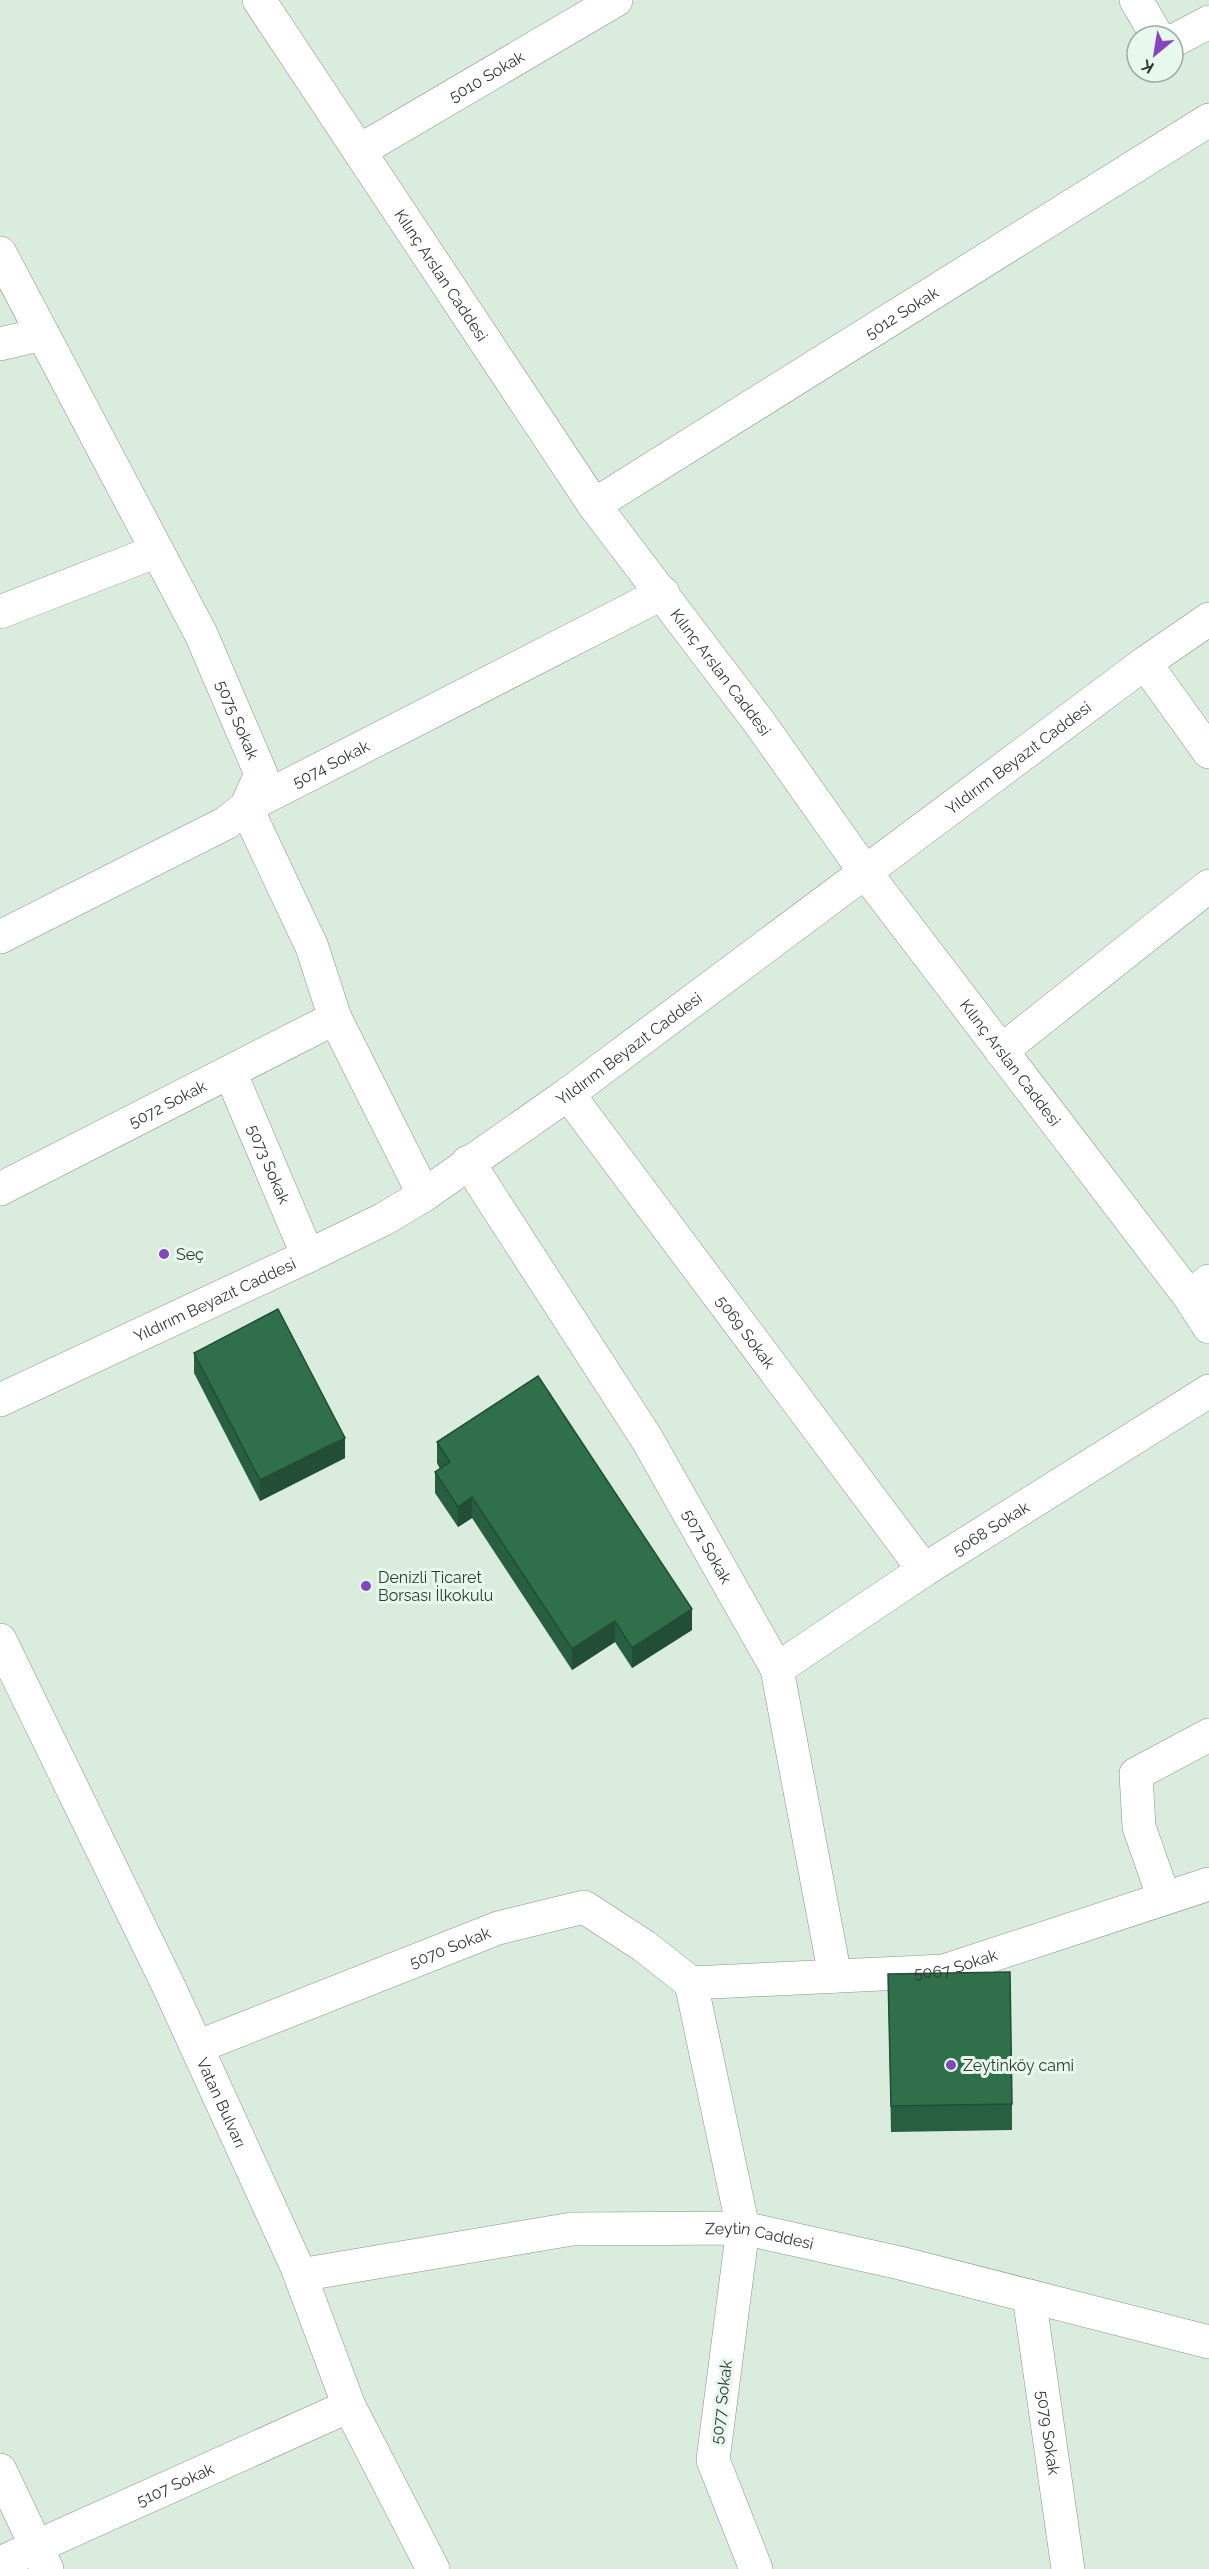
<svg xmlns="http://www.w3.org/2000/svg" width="1209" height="2569" viewBox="0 0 1209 2569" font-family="Raleway,sans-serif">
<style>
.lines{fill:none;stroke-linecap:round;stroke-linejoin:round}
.minor-casing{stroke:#849689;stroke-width:34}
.tertiary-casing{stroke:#849689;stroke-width:34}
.secondary-casing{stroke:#849689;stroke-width:34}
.minor{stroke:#fff;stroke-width:33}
.tertiary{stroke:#fff;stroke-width:33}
.secondary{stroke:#fff;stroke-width:33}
.wall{fill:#285f40}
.shaded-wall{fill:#214e34}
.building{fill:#2f6f4a;stroke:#214e34;stroke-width:1.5}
.poi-dot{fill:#8446bc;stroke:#e6f9ec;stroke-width:2}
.labels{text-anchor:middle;stroke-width:6;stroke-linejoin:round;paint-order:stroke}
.street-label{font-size:16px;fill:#323934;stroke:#e6f9ec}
.poi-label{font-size:16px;fill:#323934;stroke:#e6f9ec;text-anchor:start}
</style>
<rect width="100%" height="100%" fill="#d9ecde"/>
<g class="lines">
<!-- minor casing -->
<g class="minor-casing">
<g id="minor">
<polyline points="1136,0 1157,36"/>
<polyline points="1173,41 1209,22"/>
<path id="s1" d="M 359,151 L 616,0"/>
<path id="s2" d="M 0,253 L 201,634 L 261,774 L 246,807 L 312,947 L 335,1018 L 424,1195"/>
<polyline points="0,344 43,334"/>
<path id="s3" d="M 594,505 L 1209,120"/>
<polyline points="0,612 157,551"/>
<polyline points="1145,663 1209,752"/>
<path id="s4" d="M 0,937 L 226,823 L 246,807 L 663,593"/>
<polyline points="1001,1051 1209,886"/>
<path id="s5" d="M 230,1072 L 308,1256"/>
<path id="s6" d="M 568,1094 L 924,1570"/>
<path id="s7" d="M 468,1162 L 647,1439 L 777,1669 L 835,1976"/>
<path id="s8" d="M 0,1189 L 335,1018"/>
<polyline points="1189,1296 1209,1281"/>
<path id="s9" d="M 777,1669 L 924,1570 L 1209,1391"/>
<polyline points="1164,1898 1139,1827 1136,1774 1209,1735"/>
<polyline points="691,1983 743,2228 713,2460 756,2569"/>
<path id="s10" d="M 691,1983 L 944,1971 L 1209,1884"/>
<path id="s11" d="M 197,2047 L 498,1928 L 584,1907 L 644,1946 L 691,1983"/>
<path id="s12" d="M 300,2275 L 572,2229 L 743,2228 L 900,2263 L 1209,2342"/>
<path id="s13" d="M 1029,2296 L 1068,2569"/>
<polyline points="0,2470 47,2569"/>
<path id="s14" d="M 0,2563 L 349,2406"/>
</g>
</g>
<!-- tertiary casing -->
<g class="tertiary-casing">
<g id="tertiary">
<path id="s15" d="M 259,0 L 594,505 L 759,722 L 865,872 L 1189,1296 L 1209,1327"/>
<path id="s16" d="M 0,1400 L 308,1256 L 384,1219 L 424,1195 L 568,1094 L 1145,663 L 1209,619"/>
</g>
</g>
<!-- secondary casing -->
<g class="secondary-casing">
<g id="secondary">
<path id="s17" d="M 0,1640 L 170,1989 L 297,2267 L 349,2406 L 433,2569"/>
</g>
</g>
<!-- minor -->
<use href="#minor" class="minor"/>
<!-- tertiary -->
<use href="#tertiary" class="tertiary"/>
<!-- secondary -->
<use href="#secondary" class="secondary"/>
</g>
<!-- wall -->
<g class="wall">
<polygon points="194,1353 345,1458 260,1501 194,1373"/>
<polygon points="437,1442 692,1630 632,1668 615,1642 572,1670 472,1518 458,1527 435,1493 435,1472 440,1469 437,1463"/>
<polygon points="888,1974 1012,2104 1012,2130 891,2132"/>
</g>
<!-- shaded-wall -->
<g class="shaded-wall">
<polygon points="345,1438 345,1458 260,1501 260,1480"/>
<polygon points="472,1497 472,1518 458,1527 458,1507"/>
<polygon points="692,1609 692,1630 632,1668 632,1648"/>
<polygon points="615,1621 615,1642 572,1670 572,1649"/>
</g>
<!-- building -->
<g class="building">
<polygon points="278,1309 345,1438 260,1480 194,1353"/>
<polygon points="538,1376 692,1609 632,1648 615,1621 572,1649 472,1497 458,1507 435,1472 450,1462 437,1442"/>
<polygon points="1010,1972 1012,2104 891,2106 888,1974"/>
</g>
<!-- markers -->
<g class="poi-dot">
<circle cx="164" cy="1254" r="6"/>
<circle cx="366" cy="1586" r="6"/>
<circle cx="951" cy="2065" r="6"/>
</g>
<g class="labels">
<!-- street labels -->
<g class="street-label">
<text dy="6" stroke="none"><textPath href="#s1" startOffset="148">5010 Sokak</textPath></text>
<text dy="6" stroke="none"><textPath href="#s15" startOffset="330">Kılınç Arslan Caddesi</textPath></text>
<text dy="6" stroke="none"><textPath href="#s3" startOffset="363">5012 Sokak</textPath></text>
<text dy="6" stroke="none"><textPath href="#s15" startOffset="816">Kılınç Arslan Caddesi</textPath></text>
<text dy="6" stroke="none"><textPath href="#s2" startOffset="524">5075 Sokak</textPath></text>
<text dy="6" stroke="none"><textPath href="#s16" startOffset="1209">Yıldırım Beyazıt Caddesi</textPath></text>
<text dy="6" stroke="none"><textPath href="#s4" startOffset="374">5074 Sokak</textPath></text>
<text dy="6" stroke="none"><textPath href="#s16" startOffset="723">Yıldırım Beyazıt Caddesi</textPath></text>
<text dy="6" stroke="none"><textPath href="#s15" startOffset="1302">Kılınç Arslan Caddesi</textPath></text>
<text dy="6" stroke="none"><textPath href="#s8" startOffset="188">5072 Sokak</textPath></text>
<text dy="6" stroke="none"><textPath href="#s5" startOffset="100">5073 Sokak</textPath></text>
<text dy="6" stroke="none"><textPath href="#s16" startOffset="237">Yıldırım Beyazıt Caddesi</textPath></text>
<text dy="6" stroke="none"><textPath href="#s6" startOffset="297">5069 Sokak</textPath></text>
<text dy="6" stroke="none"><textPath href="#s9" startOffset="256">5068 Sokak</textPath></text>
<text dy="6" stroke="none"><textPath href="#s7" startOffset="453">5071 Sokak</textPath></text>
<text dy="6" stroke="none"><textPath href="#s11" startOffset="272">5070 Sokak</textPath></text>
<text dy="6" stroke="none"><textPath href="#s10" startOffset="266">5067 Sokak</textPath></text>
<text dy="6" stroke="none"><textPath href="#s17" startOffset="513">Vatan Bulvarı</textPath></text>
<text dy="6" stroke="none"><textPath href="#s12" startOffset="464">Zeytin Caddesi</textPath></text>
<text transform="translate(721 2402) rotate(-83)" y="6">5077 Sokak</text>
<text dy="6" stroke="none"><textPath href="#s13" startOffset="138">5079 Sokak</textPath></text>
<text dy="6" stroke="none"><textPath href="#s14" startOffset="192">5107 Sokak</textPath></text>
</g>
<!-- poi labels -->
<g class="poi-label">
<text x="176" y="1260">Seç</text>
<text x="378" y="1583">Denizli Ticaret<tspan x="378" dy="18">Borsası İlkokulu</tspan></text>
<text x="963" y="2071">Zeytinköy cami</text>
</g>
</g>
<!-- north arrow -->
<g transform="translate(1155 54) rotate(210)"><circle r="28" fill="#e6f9ec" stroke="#9eaca2" stroke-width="1.5"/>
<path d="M0-4.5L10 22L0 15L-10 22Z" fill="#8446bc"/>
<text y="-9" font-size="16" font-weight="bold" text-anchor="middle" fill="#323934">K</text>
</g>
</svg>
